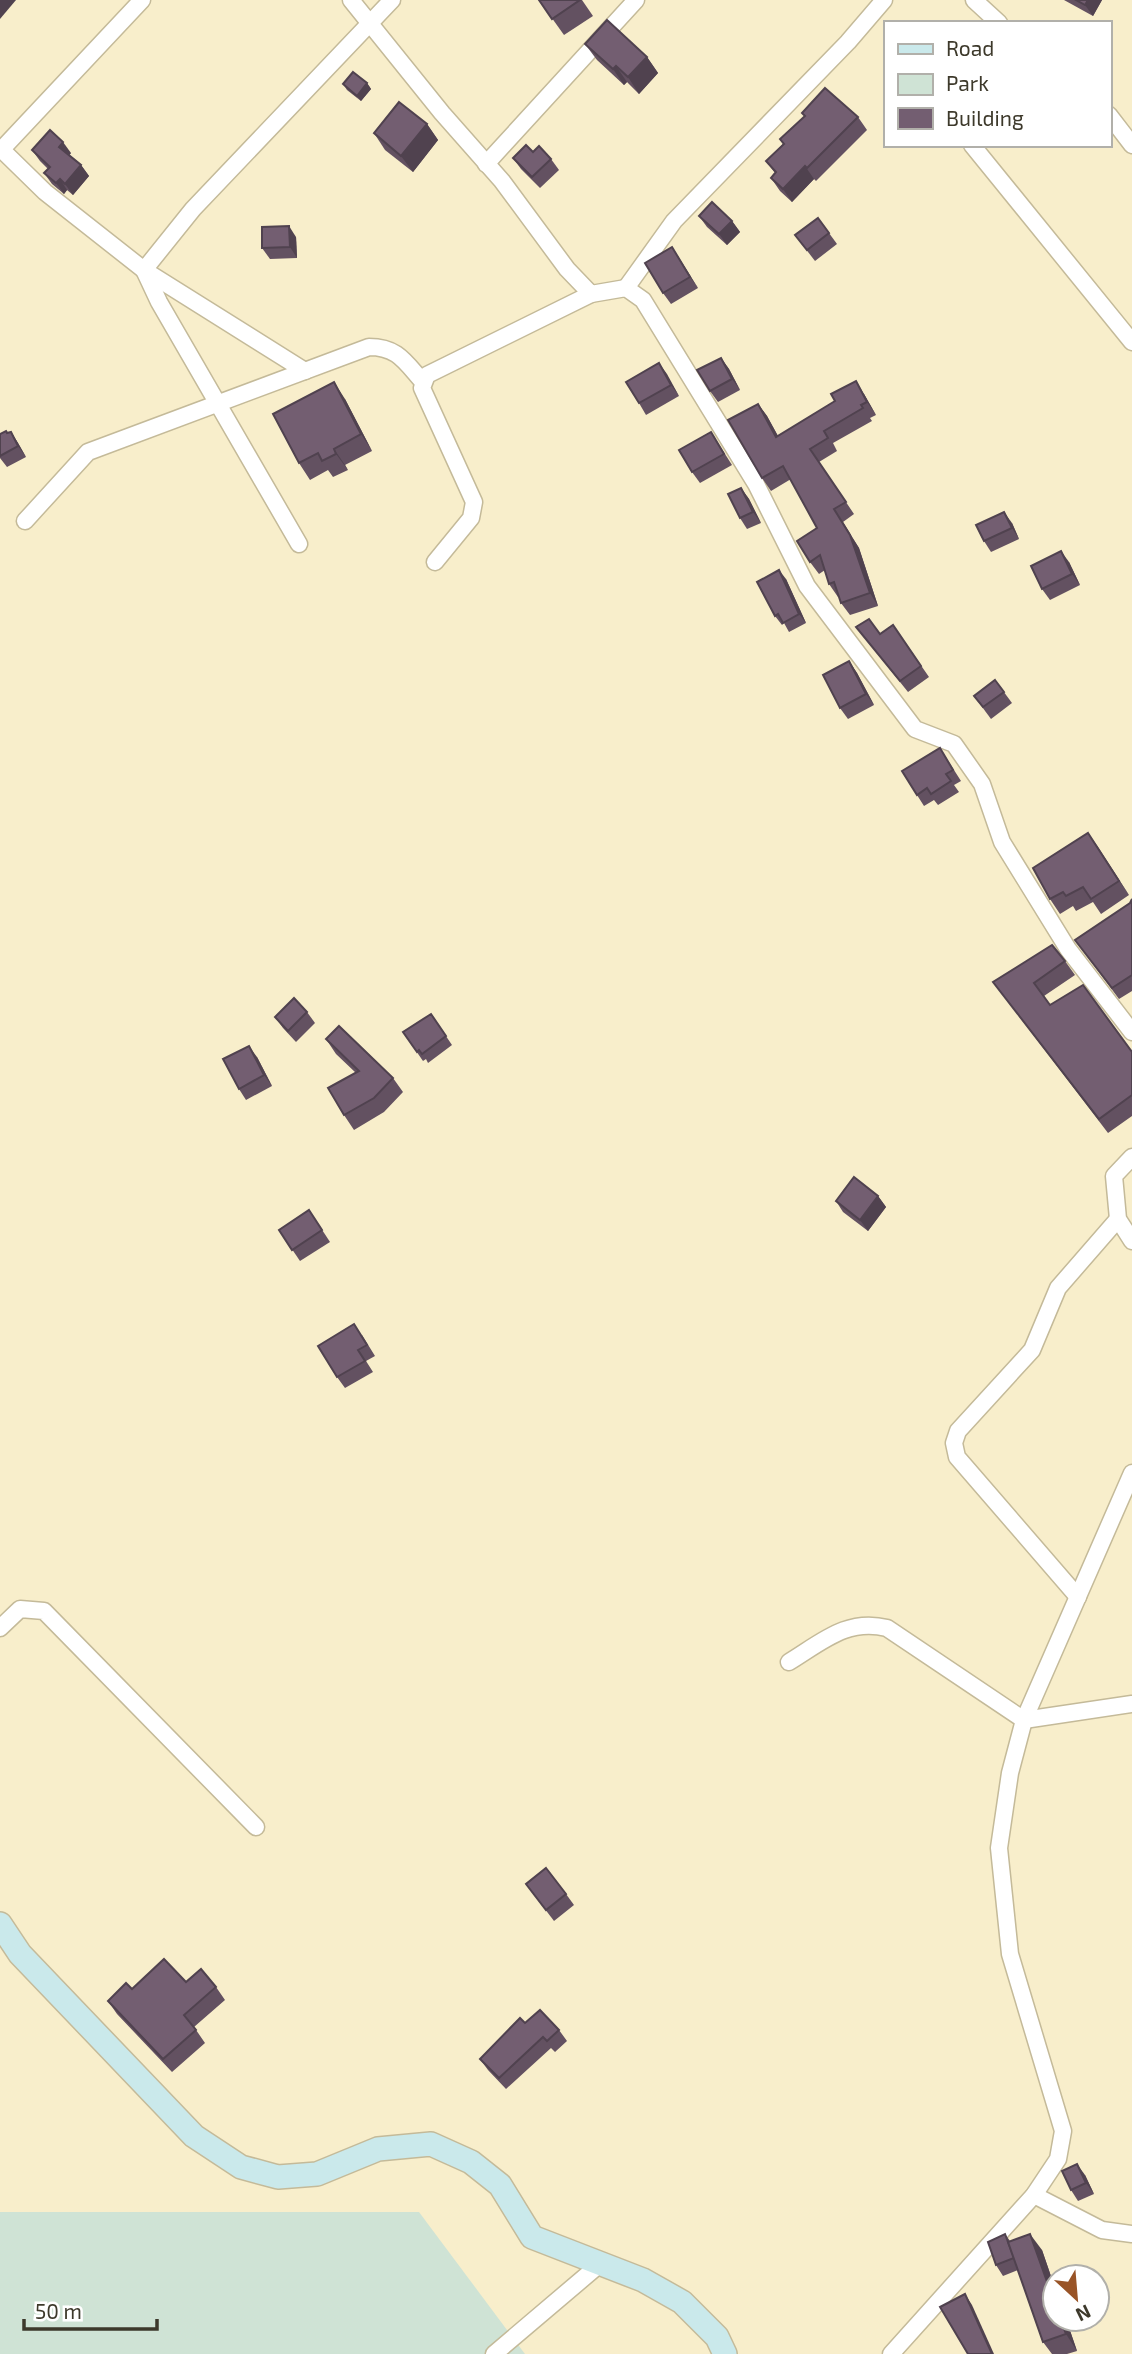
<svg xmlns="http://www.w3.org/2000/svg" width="1132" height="2354" viewBox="0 0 1132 2354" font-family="'Exo 2',sans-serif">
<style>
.green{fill:#cfe3d5}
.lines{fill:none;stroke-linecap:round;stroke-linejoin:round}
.street-casing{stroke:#c4ba99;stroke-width:19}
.secondary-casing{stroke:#c4ba99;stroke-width:26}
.street{stroke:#fff;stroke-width:16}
.secondary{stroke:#cae9eb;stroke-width:23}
.wall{fill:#635161}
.shaded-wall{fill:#50424f}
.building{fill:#735e71;stroke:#50424f;stroke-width:2}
</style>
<rect width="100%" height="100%" fill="#f8eecb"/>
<!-- green -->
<polygon class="green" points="0,2212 419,2212 525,2354 0,2354"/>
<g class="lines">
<!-- street casing -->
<g class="street-casing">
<g id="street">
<polyline points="351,0 442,113 502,181 567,269 591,294 626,288 643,300 756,484 807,586 915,729 954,744 982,784 1002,842 1068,949 1132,1032"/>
<polyline points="974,0 999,23"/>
<polyline points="1109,115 1132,145"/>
<polyline points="972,145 1132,342"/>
<polyline points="0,148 45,192 144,270 305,371"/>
<polyline points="2,149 142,0"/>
<polyline points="486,164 636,0"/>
<polyline points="626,288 674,221 848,42 884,0"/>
<path d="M 25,521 L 88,452 L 369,347 C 398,347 405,362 423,382"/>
<polyline points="299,544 159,302 144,270 193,209 392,0"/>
<polyline points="435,562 471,518 474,502 422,388 427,375 591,294"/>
<polyline points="1132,1157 1114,1176 1118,1219 1132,1241"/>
<polyline points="1078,1597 957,1457 954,1443 958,1431 1032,1350 1058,1288 1118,1219"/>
<polyline points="0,1628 20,1609 44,1611 256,1827"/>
<path d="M 789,1662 C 822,1642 847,1618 887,1628 L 1024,1720 L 1132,1704"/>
<polyline points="1034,2195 1102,2230 1132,2234"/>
<polyline points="494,2354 600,2264"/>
<polyline points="891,2354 1034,2195 1058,2159 1063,2131 1010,1954 999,1848 1010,1773 1024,1720 1132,1473"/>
</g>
</g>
<!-- secondary casing -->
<g class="secondary-casing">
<polyline id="secondary" points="0,1924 20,1954 194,2136 241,2167 278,2177 317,2174 378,2149 431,2144 471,2162 500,2185 532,2237 643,2280 682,2302 717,2337 725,2354"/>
</g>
<!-- street -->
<use href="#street" class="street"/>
<!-- secondary -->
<use href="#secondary" class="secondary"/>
</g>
<!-- wall -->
<g class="wall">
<polygon points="539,0 582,0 593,16 564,35"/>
<polygon points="1064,0 1102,0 1093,16"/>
<polygon points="585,44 647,57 658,73 639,94 627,82 624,85 597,60"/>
<polygon points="367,83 371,89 361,101 347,90 343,84"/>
<polygon points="802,113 858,117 867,130 816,181 814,179 792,202 780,191 771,178 775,173 766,161 783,144 780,139 805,116"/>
<polygon points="427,124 438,140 413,172 385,150 374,133"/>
<polygon points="32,150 71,153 69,155 81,165 89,176 73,195 67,190 64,194 52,184 44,173 48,169 40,161"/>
<polygon points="533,152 551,159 559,170 540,188 521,169 513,158"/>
<polygon points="699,216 732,221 740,232 727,245 707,227"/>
<polygon points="818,218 837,244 815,261 795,235"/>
<polygon points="296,237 297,258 270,259 262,248"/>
<polygon points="672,247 698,288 671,304 663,293"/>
<polygon points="721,358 729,369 740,390 718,402 710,391"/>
<polygon points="659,363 679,396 646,415 639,403"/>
<polygon points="864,394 876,415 870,418 872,421 833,443 837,451 819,462 854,514 843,522 859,548 878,606 850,615 841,603 839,596 838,597 829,584 825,570 819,574 810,562 817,528 791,479 771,491 762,478 758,404 767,416 778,436"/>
<polygon points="345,399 372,451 345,465 348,470 333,477 328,470 310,480 299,463"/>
<polygon points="11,432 18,443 26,457 7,467 0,458 0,434 8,433"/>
<polygon points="711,432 732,465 700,483 692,472"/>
<polygon points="741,488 749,499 761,523 747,529 740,518"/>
<polygon points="1012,523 1019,539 991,552 984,541"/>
<polygon points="1069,562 1080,585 1050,600 1042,589"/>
<polygon points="786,579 806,623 789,632 784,623 782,625 775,616"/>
<polygon points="893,625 929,677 908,692 856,627 880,634"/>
<polygon points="849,661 857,673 874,705 848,719 840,708"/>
<polygon points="995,680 1012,703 991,719 974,696"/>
<polygon points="940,748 961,781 954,785 959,792 938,805 934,800 924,806 917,795"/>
<polygon points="1088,833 1129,895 1101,914 1093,902 1076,911 1073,906 1060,914 1050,899"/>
<polygon points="1132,899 1132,991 1119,999 1075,940 1130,903"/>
<polygon points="1065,961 1075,975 1044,996 1050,1005 1132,1052 1132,1116 1108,1133 993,982"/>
<polygon points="307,1012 315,1023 296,1042 283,1028 275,1017"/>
<polygon points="431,1014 452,1045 428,1063 426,1059 423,1061 403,1032"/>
<polygon points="326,1039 393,1078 403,1092 384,1112 354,1130 344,1115 356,1073 336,1054"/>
<polygon points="257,1057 272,1086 246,1100 239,1089"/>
<polygon points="878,1196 886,1207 868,1231 843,1212 836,1201"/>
<polygon points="309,1210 330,1242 300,1261 279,1230"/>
<polygon points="362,1335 375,1356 366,1361 373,1372 345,1388 337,1377"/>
<polygon points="526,1884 566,1894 574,1905 554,1921"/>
<polygon points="186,1982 216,1987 225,2000 194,2027 205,2043 172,2072 117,2014 108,2001 132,1989"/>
<polygon points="525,2023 559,2030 567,2041 555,2052 551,2048 506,2089 488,2070 480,2059"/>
<polygon points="1085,2175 1094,2194 1078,2201 1071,2190"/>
<polygon points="1005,2234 1010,2241 1042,2250 1055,2288 1055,2319 1066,2319 1077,2351 1067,2354 1052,2354 1043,2342 1018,2270 1003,2276 996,2265"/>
</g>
<!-- shaded-wall -->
<g class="shaded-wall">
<polygon points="0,0 16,0 0,19"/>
<polygon points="1088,0 1102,0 1093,16 1085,5"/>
<polygon points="647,57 658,73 639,94 628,77"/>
<polygon points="616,66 627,82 624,85 613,69"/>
<polygon points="367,83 371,89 361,101 357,96"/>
<polygon points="427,124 438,140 413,172 401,156"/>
<polygon points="63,142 71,153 67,158 59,147"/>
<polygon points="81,165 89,176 73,195 65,184"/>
<polygon points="805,166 814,179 792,202 783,189"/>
<polygon points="60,179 67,190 64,194 56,183"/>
<polygon points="732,221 740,232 727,245 719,234"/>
<polygon points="289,226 296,237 297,258 290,247"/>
<polygon points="672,247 679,258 698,288 690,277"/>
<polygon points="721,358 729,369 740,390 732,379"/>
<polygon points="659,363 667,374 679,396 671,385"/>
<polygon points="856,381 864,394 876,415 867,402"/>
<polygon points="334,382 345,399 372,451 361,434"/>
<polygon points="758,404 767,416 785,449 776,437"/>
<polygon points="11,432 18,443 26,457 18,446"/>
<polygon points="334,449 345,465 348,470 336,454"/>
<polygon points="741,488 749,499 761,523 753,512"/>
<polygon points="834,509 859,548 878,606 870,593"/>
<polygon points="1004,512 1012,523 1019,539 1012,528"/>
<polygon points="1061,551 1069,562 1080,585 1072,574"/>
<polygon points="779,570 786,579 806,623 799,614"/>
<polygon points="849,661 857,673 874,705 866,694"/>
<polygon points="1088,833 1098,847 1129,895 1119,881"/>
<polygon points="249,1046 257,1057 272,1086 264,1075"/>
<polygon points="878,1196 886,1207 868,1231 860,1220"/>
<polygon points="1077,2164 1085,2175 1094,2194 1086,2183"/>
<polygon points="1030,2234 1042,2250 1055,2288 1055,2304"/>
<polygon points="965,2294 972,2305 994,2354 992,2354"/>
<polygon points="1060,2319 1066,2319 1077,2351 1066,2334"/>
</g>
<!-- building -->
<g class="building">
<polygon points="539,0 580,0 552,19"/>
<polygon points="1076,0 1088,0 1085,5"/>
<polygon points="607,20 647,57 628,77 616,66 613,69 585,44"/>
<polygon points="353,72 367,83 357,96 343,84"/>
<polygon points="825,88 858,117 807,168 805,166 783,189 771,178 776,172 766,161 784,144 780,139 805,116 802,113"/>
<polygon points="399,102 427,124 401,156 374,133"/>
<polygon points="50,130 63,142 59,147 81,165 65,184 60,179 56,183 44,173 50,167 32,150"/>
<polygon points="526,145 533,152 539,146 551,159 532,177 513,158"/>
<polygon points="712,202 732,221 719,234 699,216"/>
<polygon points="818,218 829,233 807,250 795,235"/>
<polygon points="289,226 290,247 262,248 262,227"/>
<polygon points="672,247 690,277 663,293 645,263"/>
<polygon points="721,358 732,379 710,391 697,370"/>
<polygon points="659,363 671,385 639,403 626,382"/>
<polygon points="856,381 867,402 861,405 863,408 824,431 828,438 810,449 846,502 834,509 850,535 870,593 841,603 834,582 829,584 820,555 810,562 797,541 817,528 783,466 762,478 728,420 758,404 776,437 835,401 831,394"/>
<polygon points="334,382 361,434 334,449 336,454 322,461 318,453 299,463 273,414"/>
<polygon points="6,431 7,433 11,432 18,446 0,456 0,434"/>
<polygon points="711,432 724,454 692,472 679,450"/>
<polygon points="741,488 753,512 740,518 728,494"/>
<polygon points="1004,512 1012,528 984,541 976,525"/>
<polygon points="1061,551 1072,574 1042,589 1031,566"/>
<polygon points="779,570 799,614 783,623 778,614 775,616 757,582"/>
<polygon points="869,619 880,634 893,625 921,666 900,681 856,627"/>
<polygon points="849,661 866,694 840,708 823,675"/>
<polygon points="995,680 1004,692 983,707 974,696"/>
<polygon points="940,748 953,770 946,774 951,781 931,794 927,788 917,795 902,771"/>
<polygon points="1088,833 1119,881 1091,899 1083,887 1066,896 1063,892 1050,899 1033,868"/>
<polygon points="1132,899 1132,975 1112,988 1075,940 1130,903"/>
<polygon points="1052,945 1065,961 1034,983 1050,1005 1083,985 1132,1052 1132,1095 1099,1119 993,982"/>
<polygon points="294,998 307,1012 288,1031 275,1017"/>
<polygon points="431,1014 446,1036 422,1054 419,1050 417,1052 403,1032"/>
<polygon points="339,1026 393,1078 374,1098 344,1115 328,1088 359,1071 326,1039"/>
<polygon points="249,1046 264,1075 239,1089 223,1059"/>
<polygon points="854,1177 878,1196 860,1220 836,1201"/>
<polygon points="309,1210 322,1230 292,1250 279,1230"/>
<polygon points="354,1324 367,1345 358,1350 365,1361 337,1377 318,1346"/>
<polygon points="546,1868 566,1894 546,1910 526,1884"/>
<polygon points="164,1959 186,1982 201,1969 216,1987 184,2015 196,2030 163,2059 108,2001 126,1983 132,1989"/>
<polygon points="540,2010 559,2030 547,2041 543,2037 499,2078 480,2059 520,2018 525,2023"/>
<polygon points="1077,2164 1086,2183 1071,2190 1062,2171"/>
<polygon points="1005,2234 1014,2258 996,2265 988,2242"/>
<polygon points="1030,2234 1055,2304 1055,2319 1060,2319 1066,2334 1043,2342 1008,2242"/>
<polygon points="965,2294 992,2354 968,2354 940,2307"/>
</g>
<!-- legend -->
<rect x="884" y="21" width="228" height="126" fill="#ffffff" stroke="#b1b0aa" stroke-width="2"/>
<rect x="898" y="44" width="35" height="10" fill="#cae9eb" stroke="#b1b0aa" stroke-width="2"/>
<text x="946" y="56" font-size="21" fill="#3d392b">Road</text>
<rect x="898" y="74" width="35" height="21" fill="#cfe3d5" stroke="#b1b0aa" stroke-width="2"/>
<text x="946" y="91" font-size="21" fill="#3d392b">Park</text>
<rect x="898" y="108" width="35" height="21" fill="#735e71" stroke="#b1b0aa" stroke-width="2"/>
<text x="946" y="126" font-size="21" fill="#3d392b">Building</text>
<!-- north arrow -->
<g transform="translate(1076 2298) rotate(154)"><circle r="33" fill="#ffffff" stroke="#b1b0aa" stroke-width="2"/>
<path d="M0-5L12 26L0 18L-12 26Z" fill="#995427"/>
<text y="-10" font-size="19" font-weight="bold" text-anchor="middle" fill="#3d392b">N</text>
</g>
<!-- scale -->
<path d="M24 2319v10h133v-10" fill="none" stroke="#3d392b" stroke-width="3.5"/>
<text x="35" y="2319" font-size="21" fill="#3d392b" stroke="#ffffff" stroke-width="5" paint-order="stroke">50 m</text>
</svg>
